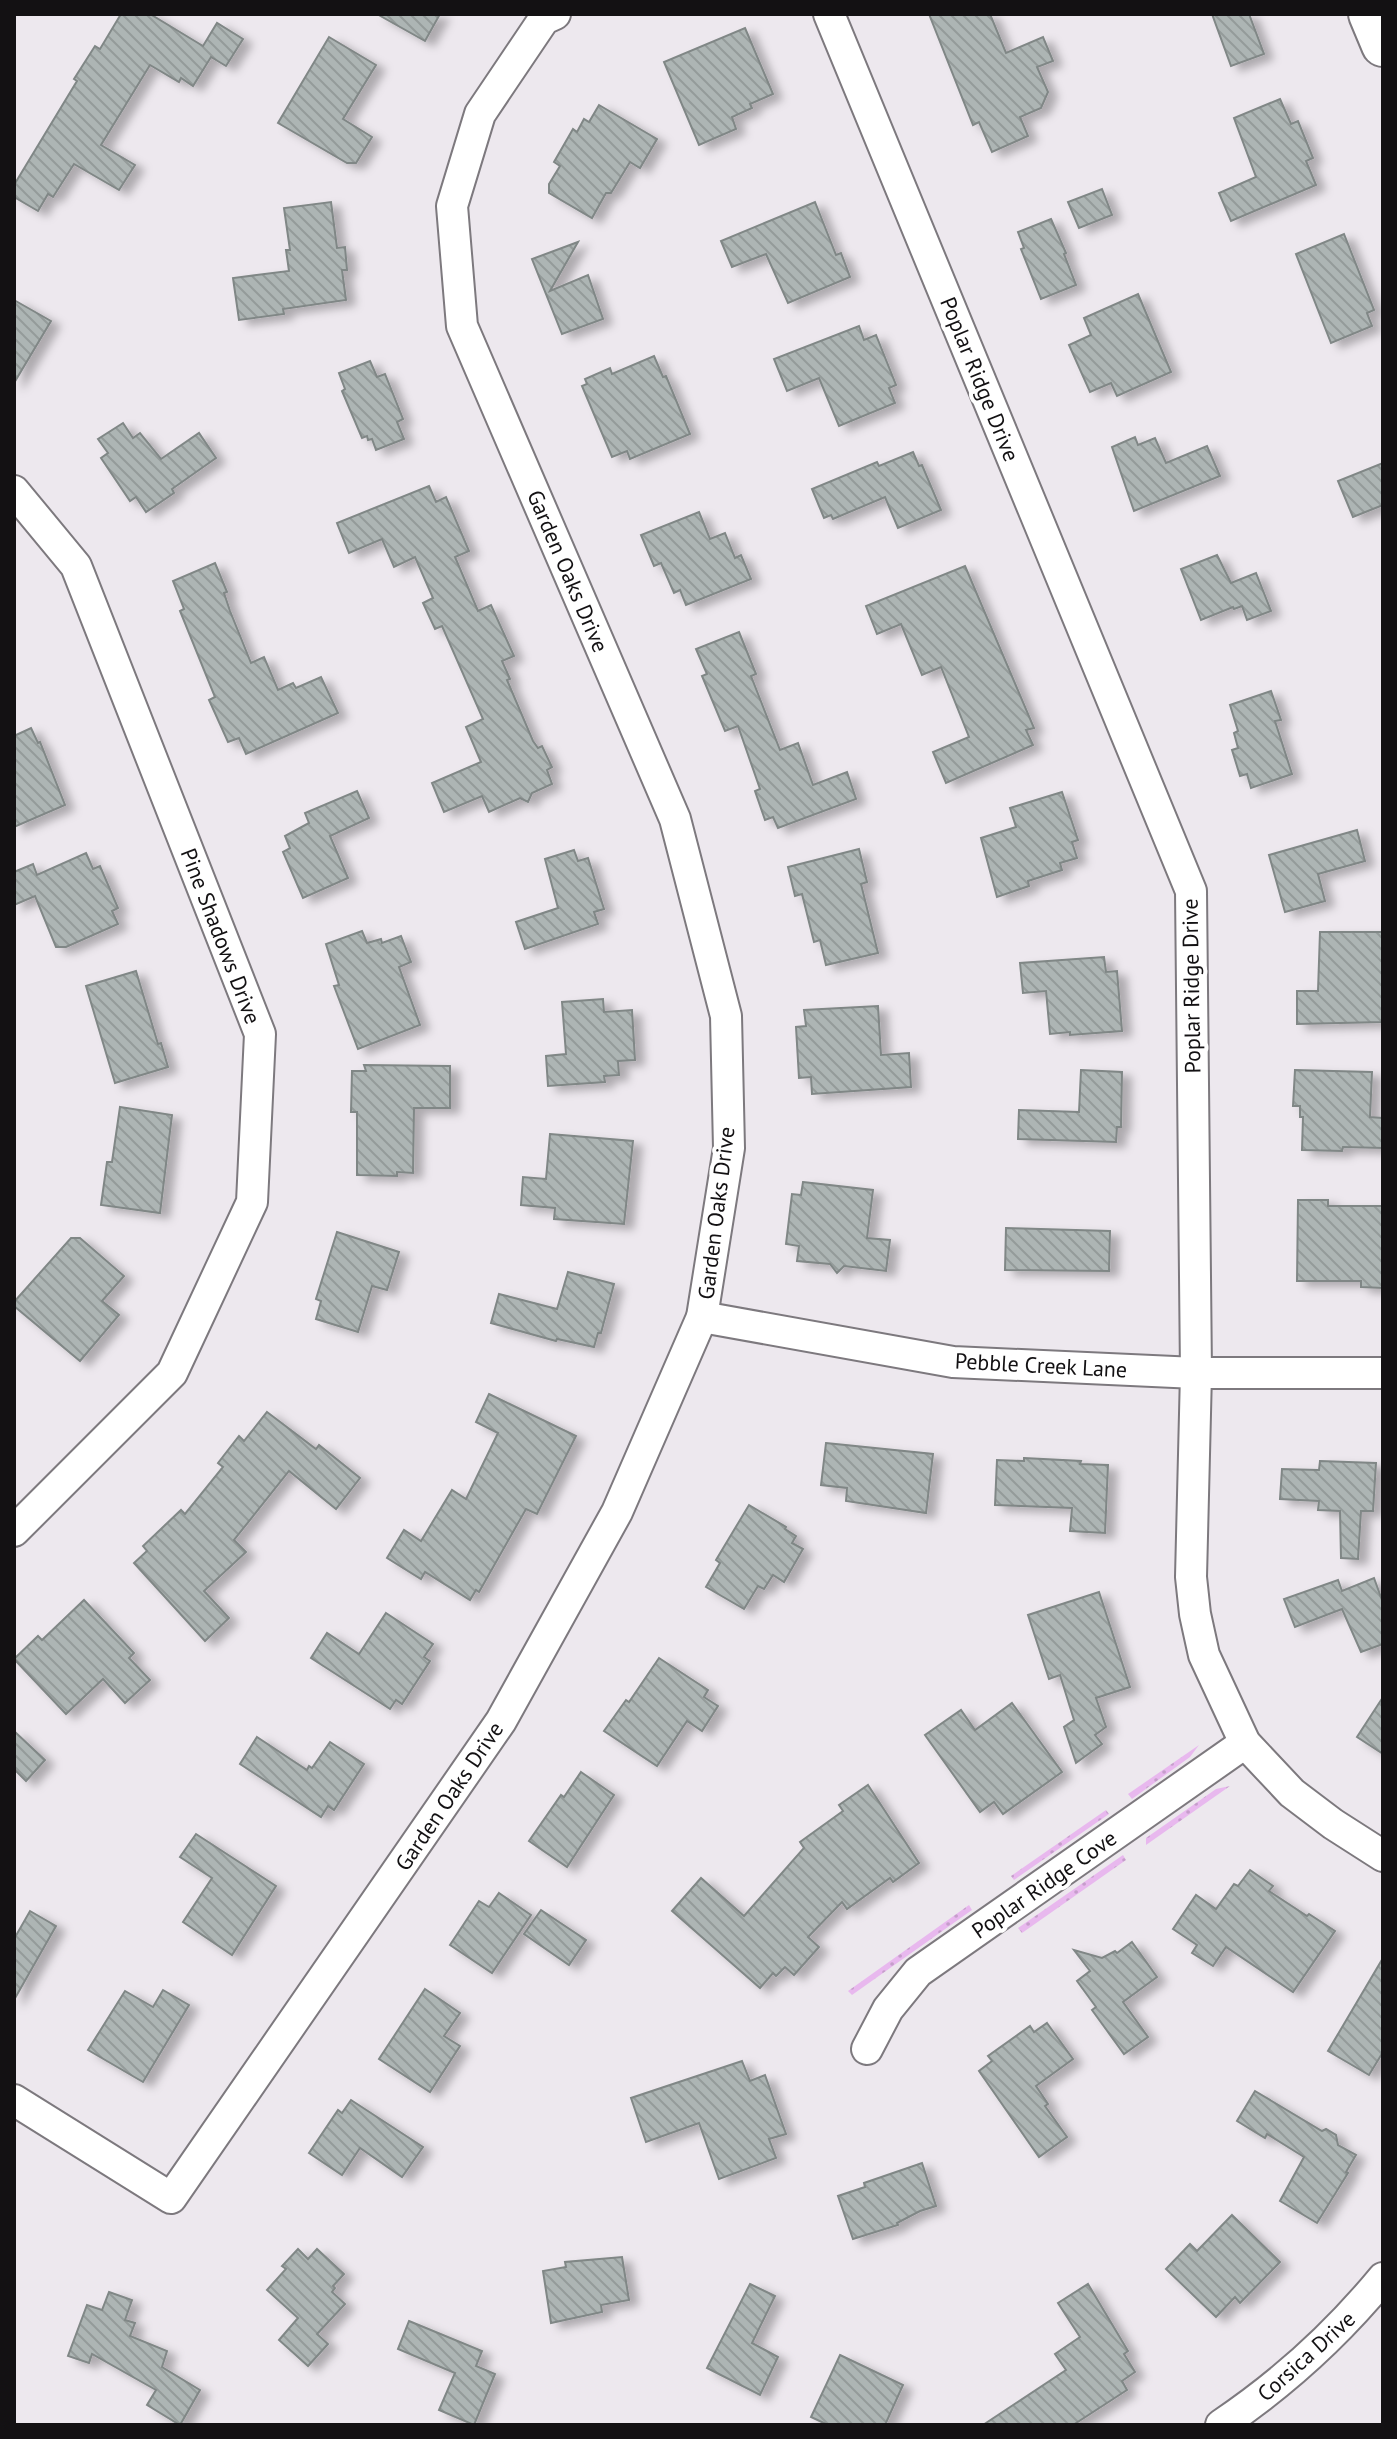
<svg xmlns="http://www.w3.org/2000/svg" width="1397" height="2439" viewBox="0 0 1397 2439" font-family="'PT Sans',sans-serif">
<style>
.grass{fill:url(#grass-dots)}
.building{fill:url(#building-back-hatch);stroke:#808786;stroke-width:2;filter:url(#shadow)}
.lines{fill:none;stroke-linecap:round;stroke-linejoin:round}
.minor-casing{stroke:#7d797e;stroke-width:34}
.secondary-casing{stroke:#7d797e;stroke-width:46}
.minor{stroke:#fff;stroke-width:30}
.secondary{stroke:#fff;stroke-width:42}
.labels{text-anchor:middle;stroke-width:8;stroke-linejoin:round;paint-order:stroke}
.street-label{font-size:22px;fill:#131113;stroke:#fff}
</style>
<defs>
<pattern id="grass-dots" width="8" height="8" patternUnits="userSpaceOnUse" patternTransform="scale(2)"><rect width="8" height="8" fill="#e8b8ee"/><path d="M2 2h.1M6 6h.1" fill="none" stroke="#c69dcb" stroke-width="1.8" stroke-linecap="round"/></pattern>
<pattern id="building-back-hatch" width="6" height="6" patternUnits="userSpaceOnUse" patternTransform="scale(2)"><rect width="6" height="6" fill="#adb5b4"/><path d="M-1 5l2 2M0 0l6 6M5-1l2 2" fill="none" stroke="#949b9a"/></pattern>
<filter id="shadow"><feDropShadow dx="9" dy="5" stdDeviation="4" flood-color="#0004"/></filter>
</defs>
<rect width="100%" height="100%" fill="#ede8ee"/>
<!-- grass -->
<g class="grass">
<polygon points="1199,1745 1190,1757 1132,1799 1128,1794"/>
<polygon points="1230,1786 1146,1845 1146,1838 1216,1789"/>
<polygon points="1106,1810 1109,1814 1014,1880 1011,1876"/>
<polygon points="1123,1855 1126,1860 1022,1933 1018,1928"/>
<polygon points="969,1905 972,1910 852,1995 848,1991"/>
</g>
<!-- building -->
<g class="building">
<polygon points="121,14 150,14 203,46 217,23 243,39 226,66 211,57 193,86 181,78 179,82 150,65 101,145 135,165 119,190 74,164 53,197 48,194 38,211 14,197 14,185 77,81 74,79 95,46 100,49"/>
<polygon points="377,14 440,14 425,41"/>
<polygon points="929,14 990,14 1006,53 1043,37 1053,61 1037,67 1048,92 1041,108 1020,117 1028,136 992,152 979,122 973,125"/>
<polygon points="1212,14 1249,14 1264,54 1231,66"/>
<polygon points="745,28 773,94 750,104 752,108 732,117 736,129 699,145 664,62"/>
<polygon points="329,37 376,65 343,119 372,137 356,163 347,163 278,123"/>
<polygon points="1280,99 1291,124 1298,121 1313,158 1306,161 1316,185 1231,221 1219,193 1256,177 1234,118"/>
<polygon points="599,105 657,139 640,168 630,162 611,193 606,193 592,218 549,193 549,184 560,166 554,162 573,129 577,132 584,119 589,122"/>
<polygon points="1102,189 1112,215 1079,228 1068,202"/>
<polygon points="331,202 337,248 345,247 347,270 342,270 346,300 283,309 284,314 239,320 233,278 289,271 286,250 290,250 284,208"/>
<polygon points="815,202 836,255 841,253 850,277 788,303 766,254 732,267 721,241"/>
<polygon points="1051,219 1066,253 1064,254 1076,285 1041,299 1021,249 1024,248 1018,232"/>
<polygon points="1344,234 1374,310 1367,313 1372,326 1331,343 1296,254"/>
<polygon points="578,242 550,291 588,275 603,319 562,334 532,259"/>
<polygon points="1138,294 1171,372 1117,396 1111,383 1090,392 1069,345 1091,335 1084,318"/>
<polygon points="14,300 51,321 14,383"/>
<polygon points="859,326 864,340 876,335 896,385 889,388 895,403 839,426 819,378 787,391 774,359"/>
<polygon points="654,356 663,377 666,376 690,434 630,459 627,451 612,457 582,386 587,384 585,379 610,368 612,374"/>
<polygon points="370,361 377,377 385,374 403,419 397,422 404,439 376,450 372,439 368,440 367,436 362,438 342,391 345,389 339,373"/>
<polygon points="123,423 133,438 140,433 161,459 199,433 216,458 172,489 174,493 146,512 136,497 130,501 101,458 108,453 98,439"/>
<polygon points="1135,437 1138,445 1155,438 1166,463 1207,446 1220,476 1134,511 1112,447"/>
<polygon points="913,452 919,466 922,465 941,510 898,528 885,497 833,519 831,515 824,518 812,489 877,462 879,466"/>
<polygon points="1383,463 1383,505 1353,517 1338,481"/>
<polygon points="429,486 436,502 446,497 469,551 455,557 478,611 491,605 514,656 502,661 510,679 507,680 533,741 538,748 542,746 552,767 547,770 552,784 532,793 528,802 520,798 489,812 482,796 444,812 432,783 481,762 466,727 483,719 442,626 435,629 423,603 433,598 415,557 394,567 382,539 349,553 337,523"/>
<polygon points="699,512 710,539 725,533 735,558 741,555 751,579 686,605 680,590 674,593 661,563 654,566 641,535"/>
<polygon points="1217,555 1231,583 1256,573 1271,611 1247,620 1242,606 1234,609 1233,607 1201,620 1181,569"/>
<polygon points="215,563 227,592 224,593 230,611 251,663 264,657 278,690 293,683 296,688 321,677 338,713 246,754 239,738 228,742 209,700 215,697 180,611 184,609 173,581"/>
<polygon points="965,566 1034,728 1026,730 1033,745 946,783 933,752 969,737 941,667 922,675 901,624 877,634 866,606"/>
<polygon points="739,632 756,674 751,676 780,750 798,743 813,785 847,772 856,799 778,828 773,817 765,820 755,791 760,789 738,726 725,731 702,676 707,674 696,649"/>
<polygon points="1271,691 1281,720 1275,721 1292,774 1251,788 1247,774 1240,776 1232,750 1238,748 1234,733 1238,731 1230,705"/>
<polygon points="31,728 38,743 40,742 65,805 14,827 14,736"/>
<polygon points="357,791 369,818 330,836 348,878 303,898 283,852 290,848 285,836 309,823 305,813"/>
<polygon points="1062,792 1078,840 1072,842 1077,858 1060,863 1062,870 1028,881 1029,886 997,897 981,838 1016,827 1010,808"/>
<polygon points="1357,830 1365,861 1318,874 1325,901 1285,912 1269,855"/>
<polygon points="859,849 867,882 861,884 878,953 826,965 820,940 814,942 802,894 795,896 788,867"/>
<polygon points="574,850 578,861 588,858 604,909 594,912 598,924 525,949 516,922 558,908 545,859"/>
<polygon points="86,853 93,869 100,866 118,908 112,911 118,924 66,947 56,947 35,896 14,905 14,872 33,864 37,875"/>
<polygon points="362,931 367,943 381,939 382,943 401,936 411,962 399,967 420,1025 358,1049 334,986 339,985 326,944"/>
<polygon points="1320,932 1383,932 1383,1022 1297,1024 1297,991 1318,991"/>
<polygon points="1104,957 1106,972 1117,971 1122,1031 1070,1035 1070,1032 1050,1034 1046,991 1023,993 1020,963"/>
<polygon points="136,971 158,1044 161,1043 168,1067 115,1083 86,986"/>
<polygon points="603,999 604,1012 632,1010 635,1060 618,1061 619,1075 604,1076 605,1082 548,1086 546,1056 566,1054 562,1002"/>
<polygon points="878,1006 881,1055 909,1053 911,1087 812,1094 811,1077 799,1078 796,1027 806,1026 804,1010"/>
<polygon points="364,1065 450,1066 450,1108 414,1108 413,1173 397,1172 397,1176 357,1175 357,1112 351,1112 352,1071 366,1071"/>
<polygon points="1081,1070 1122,1072 1121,1127 1117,1127 1116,1142 1018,1139 1019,1110 1079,1112"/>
<polygon points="1295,1070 1372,1072 1370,1117 1383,1118 1383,1148 1343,1147 1342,1151 1302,1150 1303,1117 1300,1117 1300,1106 1293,1106"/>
<polygon points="120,1107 172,1115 160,1213 101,1205 107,1162 112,1162"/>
<polygon points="550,1134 633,1141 624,1224 554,1219 555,1208 521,1205 523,1177 546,1179"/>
<polygon points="803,1182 873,1190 867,1238 890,1240 886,1271 844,1266 837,1273 830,1264 797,1261 799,1246 786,1244 792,1194 801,1195"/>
<polygon points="1298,1200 1328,1200 1328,1206 1383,1206 1383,1288 1361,1287 1361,1281 1297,1281"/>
<polygon points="1006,1228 1110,1231 1109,1271 1005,1270"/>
<polygon points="337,1232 399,1252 387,1290 372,1286 358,1332 316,1319 321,1301 316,1299"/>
<polygon points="71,1238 80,1238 124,1276 102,1301 119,1315 80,1361 14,1306 14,1302"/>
<polygon points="568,1272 614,1284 601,1333 598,1333 594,1347 557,1339 556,1341 491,1323 499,1294 557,1309"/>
<polygon points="489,1394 576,1436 537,1514 526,1509 479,1592 476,1590 470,1600 425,1572 421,1579 387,1558 404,1530 421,1541 452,1490 466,1499 498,1433 476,1422"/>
<polygon points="267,1412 316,1449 319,1445 360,1478 336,1509 289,1471 234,1540 246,1552 204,1591 229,1618 205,1641 134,1563 147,1551 143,1546 181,1510 185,1514 223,1467 218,1463 239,1436 244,1441"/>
<polygon points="826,1443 933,1454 926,1513 846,1501 847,1488 821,1485"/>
<polygon points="1024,1458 1081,1461 1080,1464 1108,1465 1105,1533 1070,1531 1072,1508 995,1505 997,1460 1024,1461"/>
<polygon points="1320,1461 1376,1463 1373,1511 1361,1511 1358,1559 1341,1558 1340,1511 1318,1510 1319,1501 1280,1499 1282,1469 1319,1470"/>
<polygon points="749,1505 786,1527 785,1529 796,1536 792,1543 803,1549 784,1582 773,1575 764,1589 758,1586 744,1609 706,1587 720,1563 716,1560"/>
<polygon points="1374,1578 1383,1603 1383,1644 1361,1652 1342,1609 1295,1627 1284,1599 1338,1580 1342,1591"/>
<polygon points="1099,1592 1130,1687 1096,1698 1106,1727 1095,1735 1102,1744 1076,1763 1064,1727 1074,1720 1060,1675 1049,1679 1028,1615"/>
<polygon points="84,1600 134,1653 129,1658 150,1680 125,1703 103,1679 66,1714 14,1659 38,1636 42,1640"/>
<polygon points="386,1613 433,1644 424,1657 430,1661 402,1704 396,1700 390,1709 311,1658 327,1633 359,1654"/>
<polygon points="659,1658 708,1690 704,1697 718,1706 702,1731 687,1721 657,1766 604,1731 626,1700 629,1702"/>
<polygon points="1383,1697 1383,1754 1357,1737"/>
<polygon points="1012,1703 1062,1772 1003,1814 994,1802 980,1812 925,1735 961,1710 975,1730"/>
<polygon points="14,1731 45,1760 26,1781 14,1769"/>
<polygon points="257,1737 307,1770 309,1766 312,1768 330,1742 364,1764 334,1810 328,1806 321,1817 240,1764"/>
<polygon points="581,1772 614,1795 567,1867 529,1841 561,1795 564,1797"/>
<polygon points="868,1785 919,1863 893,1882 890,1878 847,1909 842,1902 808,1937 819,1947 794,1975 785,1967 776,1976 773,1973 760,1988 672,1911 701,1878 744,1916 804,1848 800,1842 843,1811 839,1805"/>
<polygon points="196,1834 276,1886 232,1955 183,1922 212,1878 180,1857"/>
<polygon points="1250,1870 1273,1886 1269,1891 1307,1916 1309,1914 1335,1931 1293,1992 1226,1947 1213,1966 1192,1953 1197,1945 1173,1929 1196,1895 1216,1909 1234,1884 1238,1886"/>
<polygon points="499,1893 531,1915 492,1973 450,1945 479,1901 489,1907"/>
<polygon points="541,1910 586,1940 569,1965 524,1934"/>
<polygon points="30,1911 56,1926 14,2000 14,1939"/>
<polygon points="1132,1942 1157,1977 1123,2002 1148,2037 1124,2054 1092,2010 1096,2007 1077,1981 1090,1971 1074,1950 1102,1958 1115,1951 1117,1953"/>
<polygon points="1383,1958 1383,2052 1369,2075 1328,2051"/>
<polygon points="425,1989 460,2013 444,2036 460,2046 430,2092 379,2059"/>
<polygon points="163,1990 189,2005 143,2082 88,2050 125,1991 153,2007"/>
<polygon points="1047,2023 1073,2059 1036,2086 1048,2104 1045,2106 1067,2137 1039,2157 979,2071 992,2061 988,2056 1030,2026 1034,2032"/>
<polygon points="742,2061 750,2081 765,2075 786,2134 769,2139 776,2158 719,2179 699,2123 646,2142 631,2098"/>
<polygon points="1255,2091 1322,2131 1326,2129 1336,2135 1338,2145 1356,2155 1346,2172 1348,2173 1317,2223 1280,2201 1304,2157 1267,2134 1265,2138 1237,2121"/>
<polygon points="351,2100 423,2147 402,2177 360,2148 342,2175 309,2153 338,2110 342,2113"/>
<polygon points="922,2163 936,2206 920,2211 897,2223 898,2225 853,2239 838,2196 865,2187 864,2183"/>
<polygon points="1232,2215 1280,2262 1240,2303 1235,2297 1216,2317 1166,2269 1190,2244 1197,2251"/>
<polygon points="298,2249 308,2259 317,2249 344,2274 333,2286 335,2288 332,2292 345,2304 317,2334 328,2344 308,2366 279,2340 298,2318 267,2290 286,2269 282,2266"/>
<polygon points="622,2257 629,2300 601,2305 602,2312 551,2323 543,2271 566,2267 565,2262"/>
<polygon points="750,2284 775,2296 752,2343 778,2357 760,2395 707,2368"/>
<polygon points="1088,2284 1128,2351 1124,2354 1135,2372 1122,2381 1127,2390 1073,2425 983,2425 1066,2370 1055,2354 1080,2337 1058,2303"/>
<polygon points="109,2292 132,2300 125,2320 135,2323 130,2336 167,2351 162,2367 200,2390 180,2425 147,2405 156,2390 92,2354 89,2363 68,2356 87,2305 102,2310"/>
<polygon points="409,2321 482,2351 476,2366 495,2374 474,2425 439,2410 455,2373 398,2349"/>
<polygon points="840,2355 903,2385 885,2425 828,2425 811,2417"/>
</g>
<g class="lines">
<!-- minor casing -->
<g class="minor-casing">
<g id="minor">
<polyline points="829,14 1191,891 1196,1373 1191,1577 1195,1614 1204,1655 1245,1743 1292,1793 1333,1824 1383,1856"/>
<polyline points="14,491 76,566 260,1034 252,1202 172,1373 14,1531"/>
<polyline points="702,1317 953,1362 1196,1373 1383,1373"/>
<polyline points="867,2049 888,2009 918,1972 1245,1743"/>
<polyline points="14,2100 171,2198 501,1721 617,1512 702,1317 729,1148 726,1016 675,819 462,326 452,206 480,114 544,19 555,14"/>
<path d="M 1221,2425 C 1282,2384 1336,2335 1383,2278"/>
</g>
</g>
<!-- secondary casing -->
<g class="secondary-casing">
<polyline id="secondary" points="1370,14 1383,45"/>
</g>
<!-- minor -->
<use href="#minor" class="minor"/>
<!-- secondary -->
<use href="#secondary" class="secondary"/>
</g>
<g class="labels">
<!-- street labels -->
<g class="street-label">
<text transform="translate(980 379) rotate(68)" y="8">Poplar Ridge Drive</text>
<text transform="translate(568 571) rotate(67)" y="8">Garden Oaks Drive</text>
<text transform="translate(221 936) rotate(69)" y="8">Pine Shadows Drive</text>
<text transform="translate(1191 986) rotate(-91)" y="8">Poplar Ridge Drive</text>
<text transform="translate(716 1213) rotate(-83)" y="8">Garden Oaks Drive</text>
<text transform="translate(1041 1365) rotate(3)" y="8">Pebble Creek Lane</text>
<text transform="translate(449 1796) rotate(-56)" y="8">Garden Oaks Drive</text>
<text transform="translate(1044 1884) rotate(-35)" y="8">Poplar Ridge Cove</text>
<text transform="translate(1306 2356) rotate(-42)" y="8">Corsica Drive</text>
</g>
</g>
<!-- border -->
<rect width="1397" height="2439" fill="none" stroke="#131113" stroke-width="32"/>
</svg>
